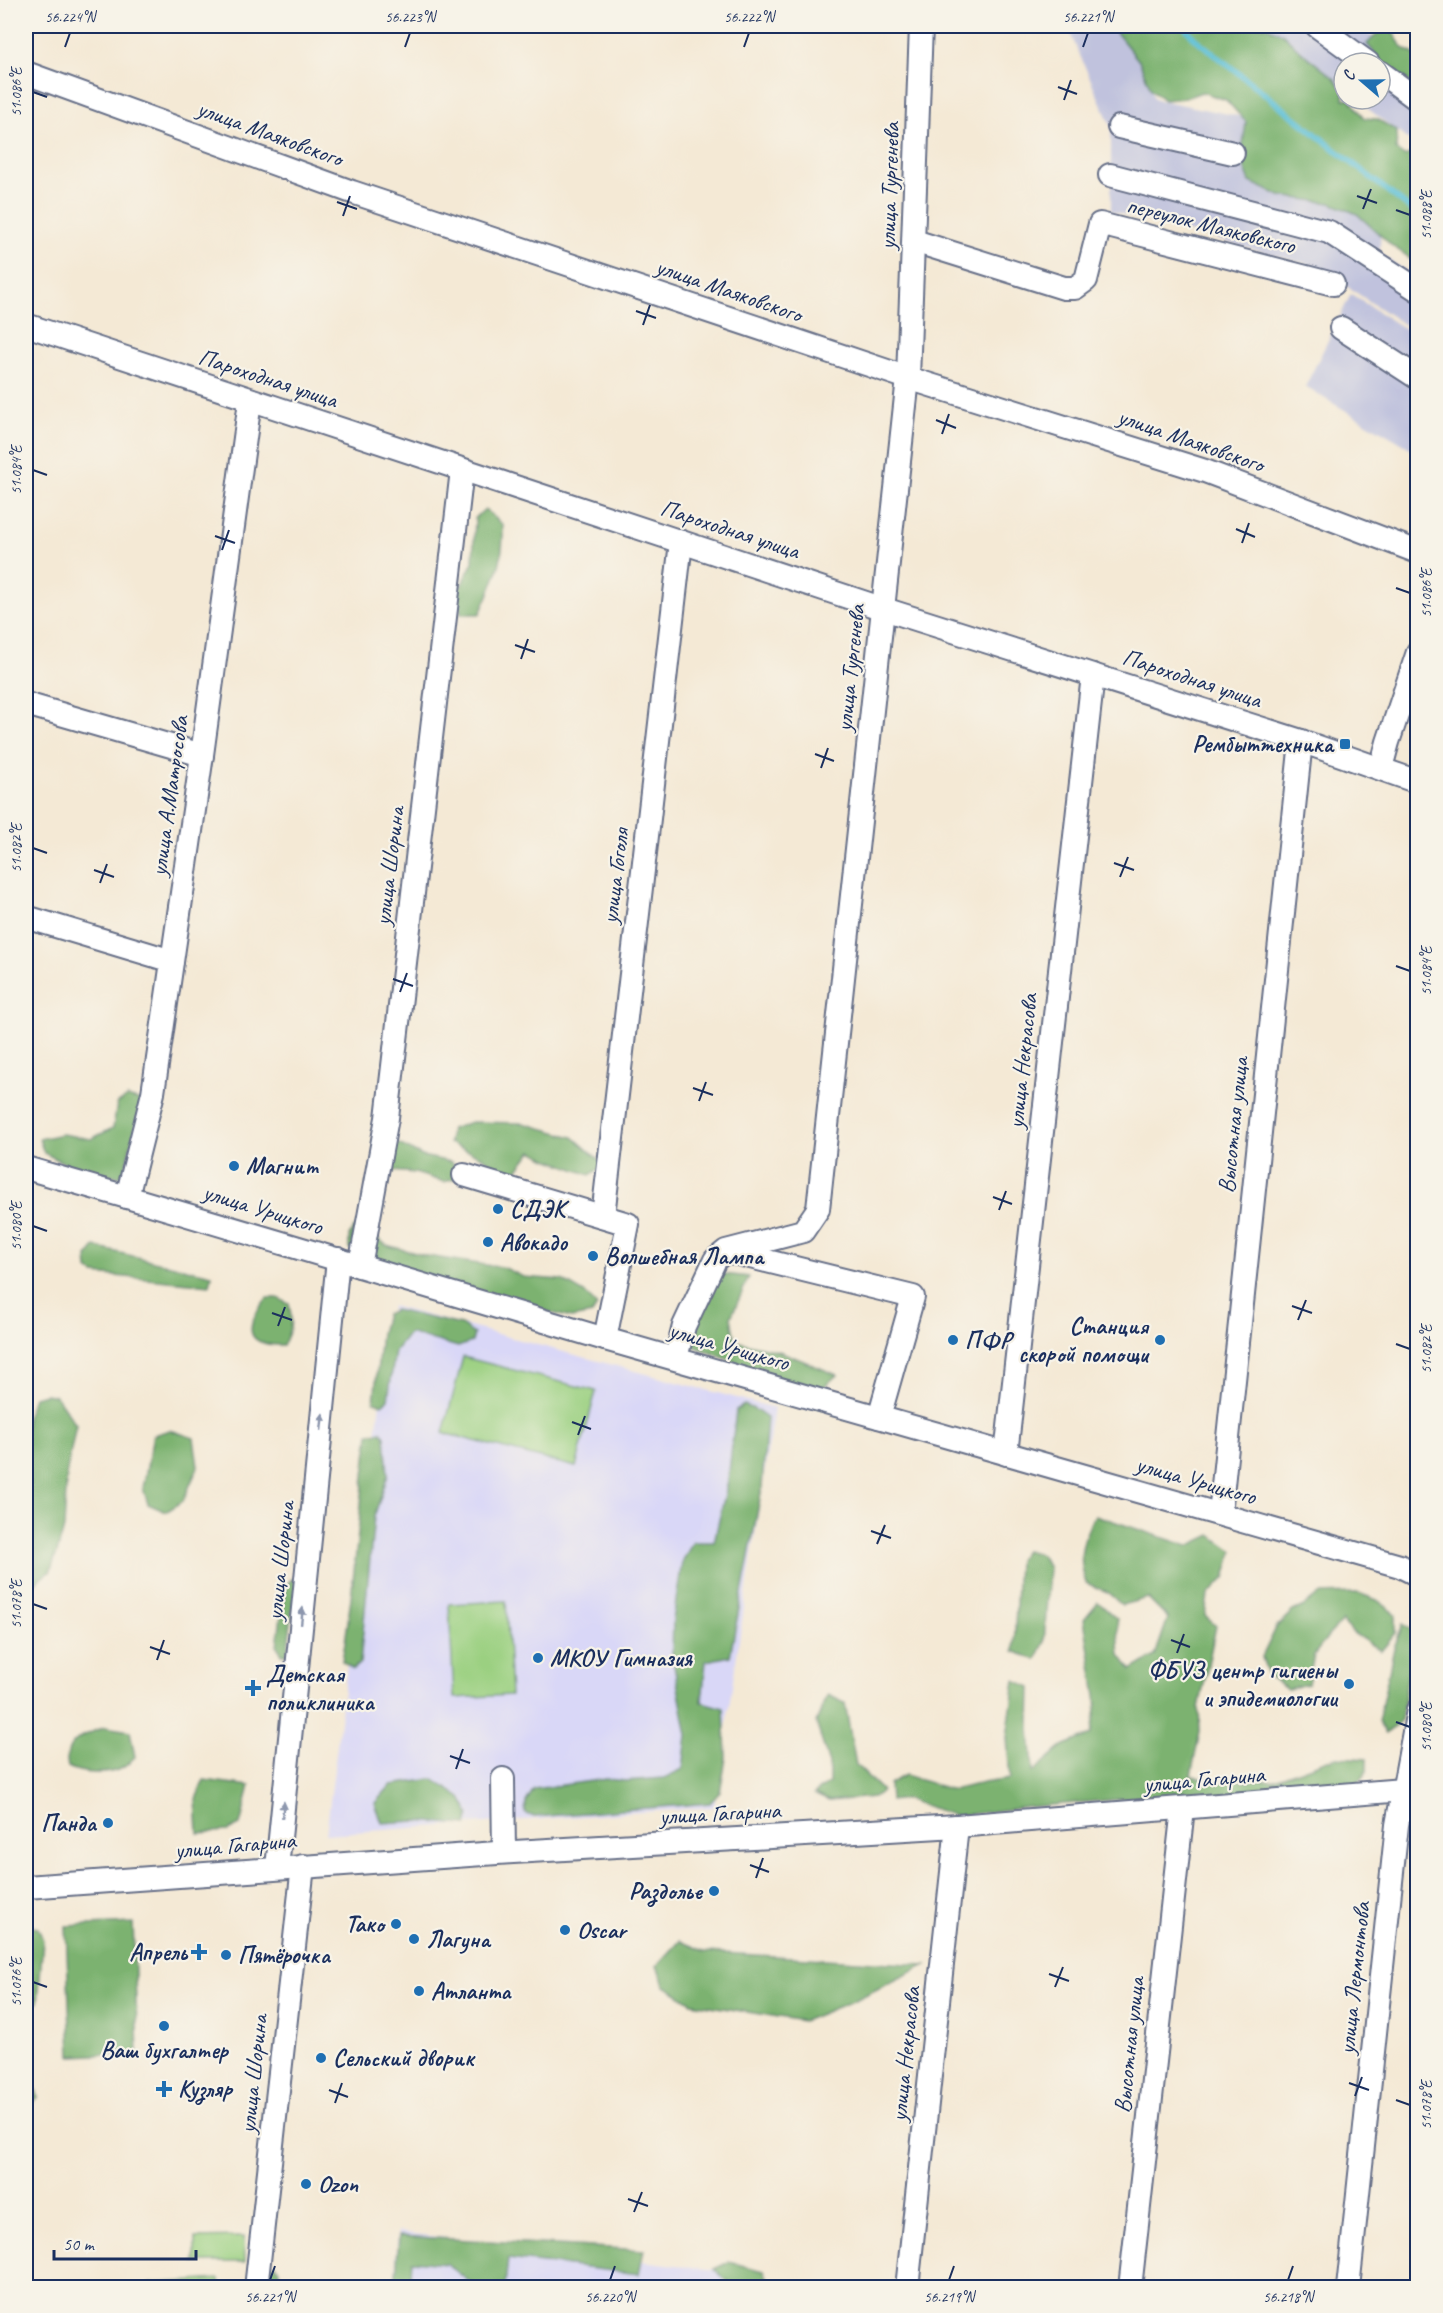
<svg xmlns="http://www.w3.org/2000/svg" width="1443" height="2313" viewBox="0 0 1443 2313" font-family="Caveat,sans-serif">
<style>
.built{fill:#d9d7f7}
.industrial{fill:#c0c2dd}
.green{fill:#9bd081;stroke:#5b8070;stroke-width:1.5}
.forest{fill:#7cb26f;stroke:#4c7066;stroke-width:1.5}
.lines{fill:none;stroke-linecap:round;stroke-linejoin:round}
.stream{stroke:#57bed5;stroke-width:6}
.minor-casing{stroke:#677088;stroke-width:26}
.minor{stroke:#fff;stroke-width:22}
.oneway{fill:#8d97ae}
.ticks{fill:none;stroke:#1b2f5e;stroke-width:2}
.poi-dot{fill:#1f6fb2;stroke:#f7f3e8;stroke-width:2}
.labels{text-anchor:middle;stroke-width:4.5;stroke-linejoin:round;paint-order:stroke}
.street-label{font-size:24px;fill:#1b2f5e;stroke:#f7f3e8}
.poi-label{font-size:24px;font-weight:bold;fill:#1b2f5e;stroke:#f7f3e8;text-anchor:start}
.neatline{fill:none;stroke:#1b2f5e;stroke-width:2}
.ticks-label{font-size:15px;text-anchor:middle;fill:#1b2f5e}
</style>
<rect width="100%" height="100%" fill="#f7f3e8"/>
<filter id="ink" filterUnits="userSpaceOnUse"><feTurbulence type="fractalNoise" baseFrequency=".0167" numOctaves="2"/><feDisplacementMap in="SourceGraphic" scale="12" xChannelSelector="R" yChannelSelector="G"/><feConvolveMatrix kernelMatrix="1 2 1 2 8 2 1 2 1" color-interpolation-filters="sRGB"/></filter>
<filter id="wash" filterUnits="userSpaceOnUse"><feTurbulence type="fractalNoise" baseFrequency=".008" numOctaves="4" result="noise"/><feDisplacementMap in="SourceGraphic" scale="24" xChannelSelector="R" yChannelSelector="G"/><feGaussianBlur stdDeviation="1.35" result="paint"/><feColorMatrix in="noise" values="0 0 0 0 0 0 0 0 0 0 0 0 0 0 0 0 0 1.4 0 .05"/><feComposite in="paint" operator="in"/></filter>
<g filter="url(#wash)">
<rect width="100%" height="100%" fill="#f4e9d5"/>
<!-- built -->
<g class="built">
<polygon points="392,1306 774,1408 714,1807 326,1834"/>
<polygon points="398,2232 725,2271 723,2287 394,2288"/>
</g>
<!-- industrial -->
<g class="industrial">
<polygon points="1067,26 1134,26 1154,99 1253,119 1381,212 1380,254 1417,278 1417,333 1316,266 1111,211 1111,126"/>
<polygon points="1258,26 1369,26 1366,33 1417,61 1417,146 1355,99 1380,99 1380,63 1344,63 1344,90"/>
<polygon points="1351,294 1417,337 1417,452 1305,387"/>
</g>
<!-- green -->
<g class="green">
<polygon points="463,1357 596,1391 576,1467 443,1433"/>
<polygon points="506,1601 511,1695 454,1698 449,1604"/>
<polygon points="244,2237 245,2262 195,2262 195,2238"/>
<polygon points="219,2279 219,2287 149,2287 149,2284"/>
</g>
<!-- forest -->
<g class="forest">
<polygon points="1111,26 1265,26 1283,34 1299,50 1334,78 1344,91 1344,99 1350,99 1364,118 1377,119 1397,131 1396,150 1404,156 1417,152 1417,263 1391,245 1357,214 1331,203 1280,196 1250,182 1241,159 1246,122 1226,100 1202,92 1185,98 1164,100 1151,89 1139,61"/>
<polygon points="1385,26 1389,26 1402,47 1417,56 1417,86 1390,71 1367,44"/>
<path d="M 485,509 L 503,525 C 504,564 495,579 480,614 L 461,614 L 458,592 L 473,562 L 475,518 Z"/>
<polygon points="127,1097 141,1101 126,1166 120,1177 74,1168 44,1153 39,1139 62,1134 91,1139 113,1128 117,1104"/>
<polygon points="471,1122 523,1123 573,1137 605,1165 590,1175 547,1159 532,1151 512,1177 482,1157 449,1143 451,1129"/>
<polygon points="388,1143 399,1144 422,1156 451,1162 458,1169 458,1178 444,1182 415,1173 381,1170"/>
<polygon points="354,1228 372,1233 386,1245 427,1256 505,1268 523,1277 562,1280 586,1294 597,1306 592,1314 571,1318 368,1263 349,1248 349,1236"/>
<polygon points="95,1247 212,1275 210,1285 94,1274 88,1269 87,1257"/>
<polygon points="715,1273 749,1277 731,1317 735,1341 782,1352 837,1375 818,1392 793,1389 740,1364 691,1345 697,1306"/>
<path d="M 267,1298 L 278,1298 L 289,1304 C 293,1319 291,1332 283,1345 C 241,1346 246,1324 267,1298 Z"/>
<polygon points="395,1310 461,1325 474,1334 472,1342 458,1347 409,1333 395,1351 388,1399 382,1404 374,1402 381,1333 386,1314"/>
<polygon points="46,1394 56,1396 76,1425 67,1470 64,1528 57,1552 50,1572 39,1579 26,1594 26,1514 29,1501 26,1465 26,1417 34,1397"/>
<polygon points="744,1405 754,1409 767,1418 762,1488 730,1656 706,1661 702,1702 724,1708 726,1758 720,1792 710,1803 534,1817 525,1813 526,1802 534,1789 606,1779 625,1781 664,1778 683,1769 687,1735 672,1655 673,1620 682,1562 693,1542 714,1542 728,1481 736,1410"/>
<polygon points="170,1430 194,1438 198,1467 183,1501 166,1512 148,1504 143,1488 153,1435"/>
<path d="M 381,1431 L 385,1436 L 388,1475 L 374,1517 L 360,1663 L 353,1669 L 342,1661 C 355,1586 359,1509 369,1434 Z"/>
<path d="M 1095,1515 L 1188,1546 L 1211,1535 L 1233,1551 L 1225,1578 L 1208,1595 L 1205,1616 L 1216,1626 L 1199,1708 L 1200,1732 L 1191,1775 L 1211,1781 L 1273,1780 L 1336,1757 L 1367,1759 L 1367,1771 L 1354,1788 L 1230,1796 L 1180,1794 L 1029,1807 L 955,1816 L 906,1799 L 890,1801 L 889,1784 L 905,1775 L 952,1790 L 983,1783 L 1010,1779 L 1007,1737 L 1015,1680 L 1031,1687 L 1030,1728 L 1033,1772 L 1063,1746 L 1092,1734 L 1097,1703 L 1084,1619 L 1098,1602 L 1117,1619 L 1120,1655 L 1131,1670 L 1155,1656 L 1168,1618 L 1148,1598 L 1122,1605 L 1107,1592 L 1086,1583 C 1077,1557 1082,1538 1095,1515 Z"/>
<polygon points="1025,1550 1041,1555 1049,1568 1044,1643 1036,1660 1014,1651 1018,1560"/>
<polygon points="292,1579 296,1582 287,1654 282,1654 277,1646 285,1586"/>
<polygon points="1358,1593 1377,1600 1396,1614 1396,1633 1381,1651 1353,1633 1342,1621 1328,1636 1314,1655 1308,1684 1288,1689 1268,1676 1262,1657 1277,1626 1293,1611 1304,1606 1319,1594"/>
<polygon points="1403,1624 1414,1632 1401,1720 1386,1734 1378,1722 1394,1648"/>
<polygon points="828,1695 845,1703 856,1765 882,1791 874,1797 829,1801 814,1794 829,1783 829,1764 816,1722"/>
<path d="M 105,1727 L 130,1731 L 135,1757 C 131,1760 128,1765 124,1767 C 110,1776 81,1774 68,1767 C 62,1741 85,1734 105,1727 Z"/>
<polygon points="433,1779 461,1798 470,1815 467,1825 416,1821 382,1823 375,1803 391,1785"/>
<polygon points="204,1780 250,1786 240,1825 228,1831 198,1833 196,1799"/>
<polygon points="133,1923 138,2053 71,2056 66,1926"/>
<polygon points="26,1926 38,1928 43,1940 38,2002 26,2011"/>
<polygon points="680,1941 706,1952 926,1965 855,2000 803,2021 692,2003 665,1986 657,1966"/>
<polygon points="26,2076 34,2083 38,2097 26,2110"/>
<polygon points="399,2236 644,2250 639,2274 508,2259 505,2285 497,2287 476,2287 447,2264 412,2261 410,2287 395,2287"/>
<polygon points="729,2262 764,2271 772,2287 734,2287 714,2269"/>
<polygon points="275,2264 280,2271 281,2287 267,2288 269,2271"/>
</g>
<g class="lines">
<!-- stream -->
<polyline class="stream" points="1184,26 1194,38 1418,215"/>
</g>
</g>
<g filter="url(#ink)">
<g class="lines">
<!-- minor casing -->
<g class="minor-casing">
<g id="minor">
<polyline points="1317,26 1368,63"/>
<polyline points="1380,72 1418,100"/>
<polyline points="26,73 352,192 908,378 1205,471 1418,552"/>
<polyline points="1119,127 1233,153"/>
<polyline points="1110,175 1329,232 1418,290"/>
<polyline points="914,241 1064,288 1075,288 1086,280 1100,224 1333,284"/>
<polyline points="26,325 884,609 1301,741 1418,782"/>
<polyline points="1341,328 1418,378"/>
<polyline points="26,704 202,755"/>
<polyline points="1381,768 1388,742 1418,652"/>
<polyline points="26,917 172,961"/>
<polyline points="26,1168 127,1197 605,1339 1400,1566 1418,1575"/>
<polyline points="464,1175 628,1224 605,1339"/>
<polyline points="127,1197 153,1093 202,755 250,401"/>
<polyline points="603,1216 681,542"/>
<polyline points="730,1252 913,1297 879,1417"/>
<polyline points="360,1266 387,1118 462,470"/>
<polyline points="676,1358 684,1326 715,1260 726,1251 803,1231 818,1209 908,378 921,26"/>
<polyline points="1006,1454 1093,675"/>
<polyline points="1220,1514 1301,741"/>
<polyline points="503,1779 504,1852"/>
<polyline points="277,1868 338,1259"/>
<polyline points="26,1887 497,1853 957,1826 1403,1790 1418,1787"/>
<polyline points="256,2288 303,1866"/>
<polyline points="907,2288 957,1826"/>
<polyline points="1130,2288 1183,1808"/>
<polyline points="1348,2288 1397,1825 1418,1710"/>
</g>
</g>
<!-- minor -->
<use href="#minor" class="minor"/>
</g>
<!-- one-way arrows -->
<defs><path id="oneway-solid" d="M-6-.8H1V-3.2L6.5 0L1 3.2V.8H-6Z" transform="scale(1.5)"/></defs>
<g class="oneway">
<use href="#oneway-solid" transform="translate(322 1422) rotate(-84)"/>
<use href="#oneway-solid" transform="translate(302 1616) rotate(-84)"/>
<use href="#oneway-solid" transform="translate(283 1810) rotate(-84)"/>
</g>
</g>
<!-- ticks -->
<path class="ticks" d="M 65,47 L 70,33M 405,47 L 410,33M 744,47 L 749,33M 1083,47 L 1088,33M 1058,87 L 1077,94M 33,92 L 47,97M 1064,100 L 1071,80M 1357,196 L 1377,203M 337,202 L 357,209M 1363,209 L 1371,189M 1396,210 L 1410,215M 343,216 L 350,196M 636,311 L 656,318M 643,325 L 650,305M 936,420 L 956,428M 942,434 L 949,414M 33,470 L 47,475M 1236,529 L 1255,537M 215,536 L 235,543M 1242,543 L 1249,523M 222,550 L 229,530M 1396,588 L 1410,593M 515,645 L 535,652M 521,659 L 528,639M 815,754 L 834,761M 821,768 L 828,748M 33,848 L 47,853M 1114,863 L 1134,870M 94,870 L 114,877M 1120,877 L 1128,857M 100,883 L 107,864M 1396,966 L 1410,971M 393,979 L 413,986M 400,992 L 407,973M 693,1088 L 713,1095M 699,1101 L 706,1082M 993,1197 L 1012,1204M 999,1210 L 1006,1191M 33,1226 L 47,1231M 1292,1306 L 1312,1313M 272,1313 L 292,1320M 1298,1320 L 1306,1300M 278,1326 L 285,1307M 1396,1344 L 1410,1349M 572,1422 L 591,1429M 578,1435 L 585,1416M 871,1531 L 891,1538M 877,1544 L 885,1525M 33,1604 L 47,1609M 1171,1640 L 1190,1647M 150,1647 L 170,1654M 1177,1653 L 1184,1634M 157,1660 L 164,1640M 1396,1722 L 1410,1727M 450,1756 L 470,1763M 456,1769 L 463,1749M 750,1865 L 769,1872M 756,1878 L 763,1858M 1049,1974 L 1069,1981M 33,1982 L 47,1987M 1055,1987 L 1063,1967M 1349,2083 L 1369,2090M 329,2090 L 348,2097M 1355,2096 L 1362,2077M 1396,2100 L 1410,2105M 335,2103 L 342,2083M 628,2199 L 648,2206M 634,2212 L 642,2192M 270,2280 L 275,2266M 610,2280 L 615,2266M 949,2280 L 954,2266M 1288,2280 L 1293,2266"/>
<!-- markers -->
<g class="poi-dot">
<rect x="1339" y="738" width="12" height="12" rx="3"/>
<circle cx="234" cy="1166" r="6"/>
<circle cx="498" cy="1209" r="6"/>
<circle cx="488" cy="1242" r="6"/>
<circle cx="593" cy="1256" r="6"/>
<circle cx="953" cy="1340" r="6"/>
<circle cx="1160" cy="1340" r="6"/>
<circle cx="538" cy="1658" r="6"/>
<circle cx="1349" cy="1684" r="6"/>
<path d="M250 1679h6v6h6v6h-6v6h-6v-6h-6v-6h6z"/>
<circle cx="108" cy="1823" r="6"/>
<circle cx="714" cy="1891" r="6"/>
<circle cx="396" cy="1924" r="6"/>
<circle cx="565" cy="1930" r="6"/>
<circle cx="414" cy="1939" r="6"/>
<path d="M196 1943h6v6h6v6h-6v6h-6v-6h-6v-6h6z"/>
<circle cx="226" cy="1955" r="6"/>
<circle cx="419" cy="1991" r="6"/>
<circle cx="164" cy="2026" r="6"/>
<circle cx="321" cy="2058" r="6"/>
<path d="M161 2080h6v6h6v6h-6v6h-6v-6h-6v-6h6z"/>
<circle cx="306" cy="2184" r="6"/>
</g>
<g class="labels">
<!-- street labels -->
<g class="street-label">
<text transform="translate(270 133) rotate(20)" y="8">улица Маяковского</text>
<text transform="translate(889 186) rotate(-88)" y="8">улица Тургенева</text>
<text transform="translate(1211 225) rotate(14)" y="8">переулок Маяковского</text>
<text transform="translate(729 290) rotate(19)" y="8">улица Маяковского</text>
<text transform="translate(268 378) rotate(18)" y="8">Пароходная улица</text>
<text transform="translate(1191 440) rotate(19)" y="8">улица Маяковского</text>
<text transform="translate(730 529) rotate(18)" y="8">Пароходная улица</text>
<text transform="translate(850 668) rotate(-84)" y="8">улица Тургенева</text>
<text transform="translate(1192 678) rotate(18)" y="8">Пароходная улица</text>
<text transform="translate(169 796) rotate(-82)" y="8">улица А.Матросова</text>
<text transform="translate(389 866) rotate(-83)" y="8">улица Шорина</text>
<text transform="translate(615 876) rotate(-83)" y="8">улица Гоголя</text>
<text transform="translate(1022 1061) rotate(-84)" y="8">улица Некрасова</text>
<text transform="translate(1233 1125) rotate(-84)" y="8">Высотная улица</text>
<text transform="translate(263 1209) rotate(17)" y="8">улица Урицкого</text>
<text transform="translate(729 1346) rotate(16)" y="8">улица Урицкого</text>
<text transform="translate(1196 1480) rotate(16)" y="8">улица Урицкого</text>
<text transform="translate(280 1561) rotate(-84)" y="8">улица Шорина</text>
<text transform="translate(1204 1779) rotate(-5)" y="8">улица Гагарина</text>
<text transform="translate(720 1813) rotate(-3)" y="8">улица Гагарина</text>
<text transform="translate(235 1845) rotate(-5)" y="8">улица Гагарина</text>
<text transform="translate(1354 1978) rotate(-84)" y="8">улица Лермонтова</text>
<text transform="translate(1129 2045) rotate(-84)" y="8">Высотная улица</text>
<text transform="translate(905 2054) rotate(-84)" y="8">улица Некрасова</text>
<text transform="translate(253 2074) rotate(-84)" y="8">улица Шорина</text>
</g>
<!-- poi labels -->
<g class="poi-label">
<text x="1333" y="752" text-anchor="end">Рембыттехника</text>
<text x="246" y="1174">Магнит</text>
<text x="510" y="1217">СДЭК</text>
<text x="500" y="1250">Авокадо</text>
<text x="605" y="1264">Волшебная Лампа</text>
<text x="1148" y="1334" text-anchor="end">Станция<tspan x="1148" dy="28">скорой помощи</tspan></text>
<text x="965" y="1348">ПФР</text>
<text x="550" y="1666">МКОУ Гимназия</text>
<text x="1337" y="1678" text-anchor="end">ФБУЗ центр гигиены<tspan x="1337" dy="28">и эпидемиологии</tspan></text>
<text x="266" y="1682">Детская<tspan x="266" dy="28">поликлиника</tspan></text>
<text x="96" y="1831" text-anchor="end">Панда</text>
<text x="702" y="1899" text-anchor="end">Раздолье</text>
<text x="384" y="1932" text-anchor="end">Тако</text>
<text x="577" y="1938">Oscar</text>
<text x="426" y="1947">Лагуна</text>
<text x="187" y="1960" text-anchor="end">Апрель</text>
<text x="238" y="1963">Пятёрочка</text>
<text x="431" y="1999">Атланта</text>
<text x="164" y="2058" text-anchor="middle">Ваш бухгалтер</text>
<text x="333" y="2066">Сельский дворик</text>
<text x="178" y="2097">Кузляр</text>
<text x="318" y="2192">Ozon</text>
</g>
</g>
<!-- margin -->
<rect width="1443" height="2313" fill="none" stroke="#f7f3e8" stroke-width="66"/>
<!-- north arrow -->
<g transform="translate(1362 81) rotate(290)"><circle r="28" fill="#f7f3e8" stroke="#9fa5b1" stroke-width="1.5"/>
<path d="M0-4.5L10 22L0 15L-10 22Z" fill="#1f6fb2"/>
<text y="-9" font-size="16" font-weight="bold" text-anchor="middle" fill="#1b2f5e">С</text>
</g>
<!-- scale -->
<path d="M54 2250v9h142v-9" fill="none" stroke="#1b2f5e" stroke-width="3"/>
<text x="63" y="2250" font-size="18" fill="#1b2f5e" stroke="#f7f3e8" stroke-width="4.5" paint-order="stroke">50 m</text>
<rect x="33" y="33" width="1377" height="2247" class="neatline"/>
<g class="ticks-label">
<text x="70" y="22">56.224°N</text>
<text x="410" y="22">56.223°N</text>
<text x="749" y="22">56.222°N</text>
<text x="1088" y="22">56.221°N</text>
<text transform="translate(16 92) rotate(-90)" y="5">51.086°E</text>
<text transform="translate(1426 215) rotate(-90)" y="5">51.088°E</text>
<text transform="translate(16 470) rotate(-90)" y="5">51.084°E</text>
<text transform="translate(1426 593) rotate(-90)" y="5">51.086°E</text>
<text transform="translate(16 848) rotate(-90)" y="5">51.082°E</text>
<text transform="translate(1426 971) rotate(-90)" y="5">51.084°E</text>
<text transform="translate(16 1226) rotate(-90)" y="5">51.080°E</text>
<text transform="translate(1426 1349) rotate(-90)" y="5">51.082°E</text>
<text transform="translate(16 1604) rotate(-90)" y="5">51.078°E</text>
<text transform="translate(1426 1727) rotate(-90)" y="5">51.080°E</text>
<text transform="translate(16 1982) rotate(-90)" y="5">51.076°E</text>
<text transform="translate(1426 2105) rotate(-90)" y="5">51.078°E</text>
<text x="270" y="2302">56.221°N</text>
<text x="610" y="2302">56.220°N</text>
<text x="949" y="2302">56.219°N</text>
<text x="1288" y="2302">56.218°N</text>
</g>
</svg>
